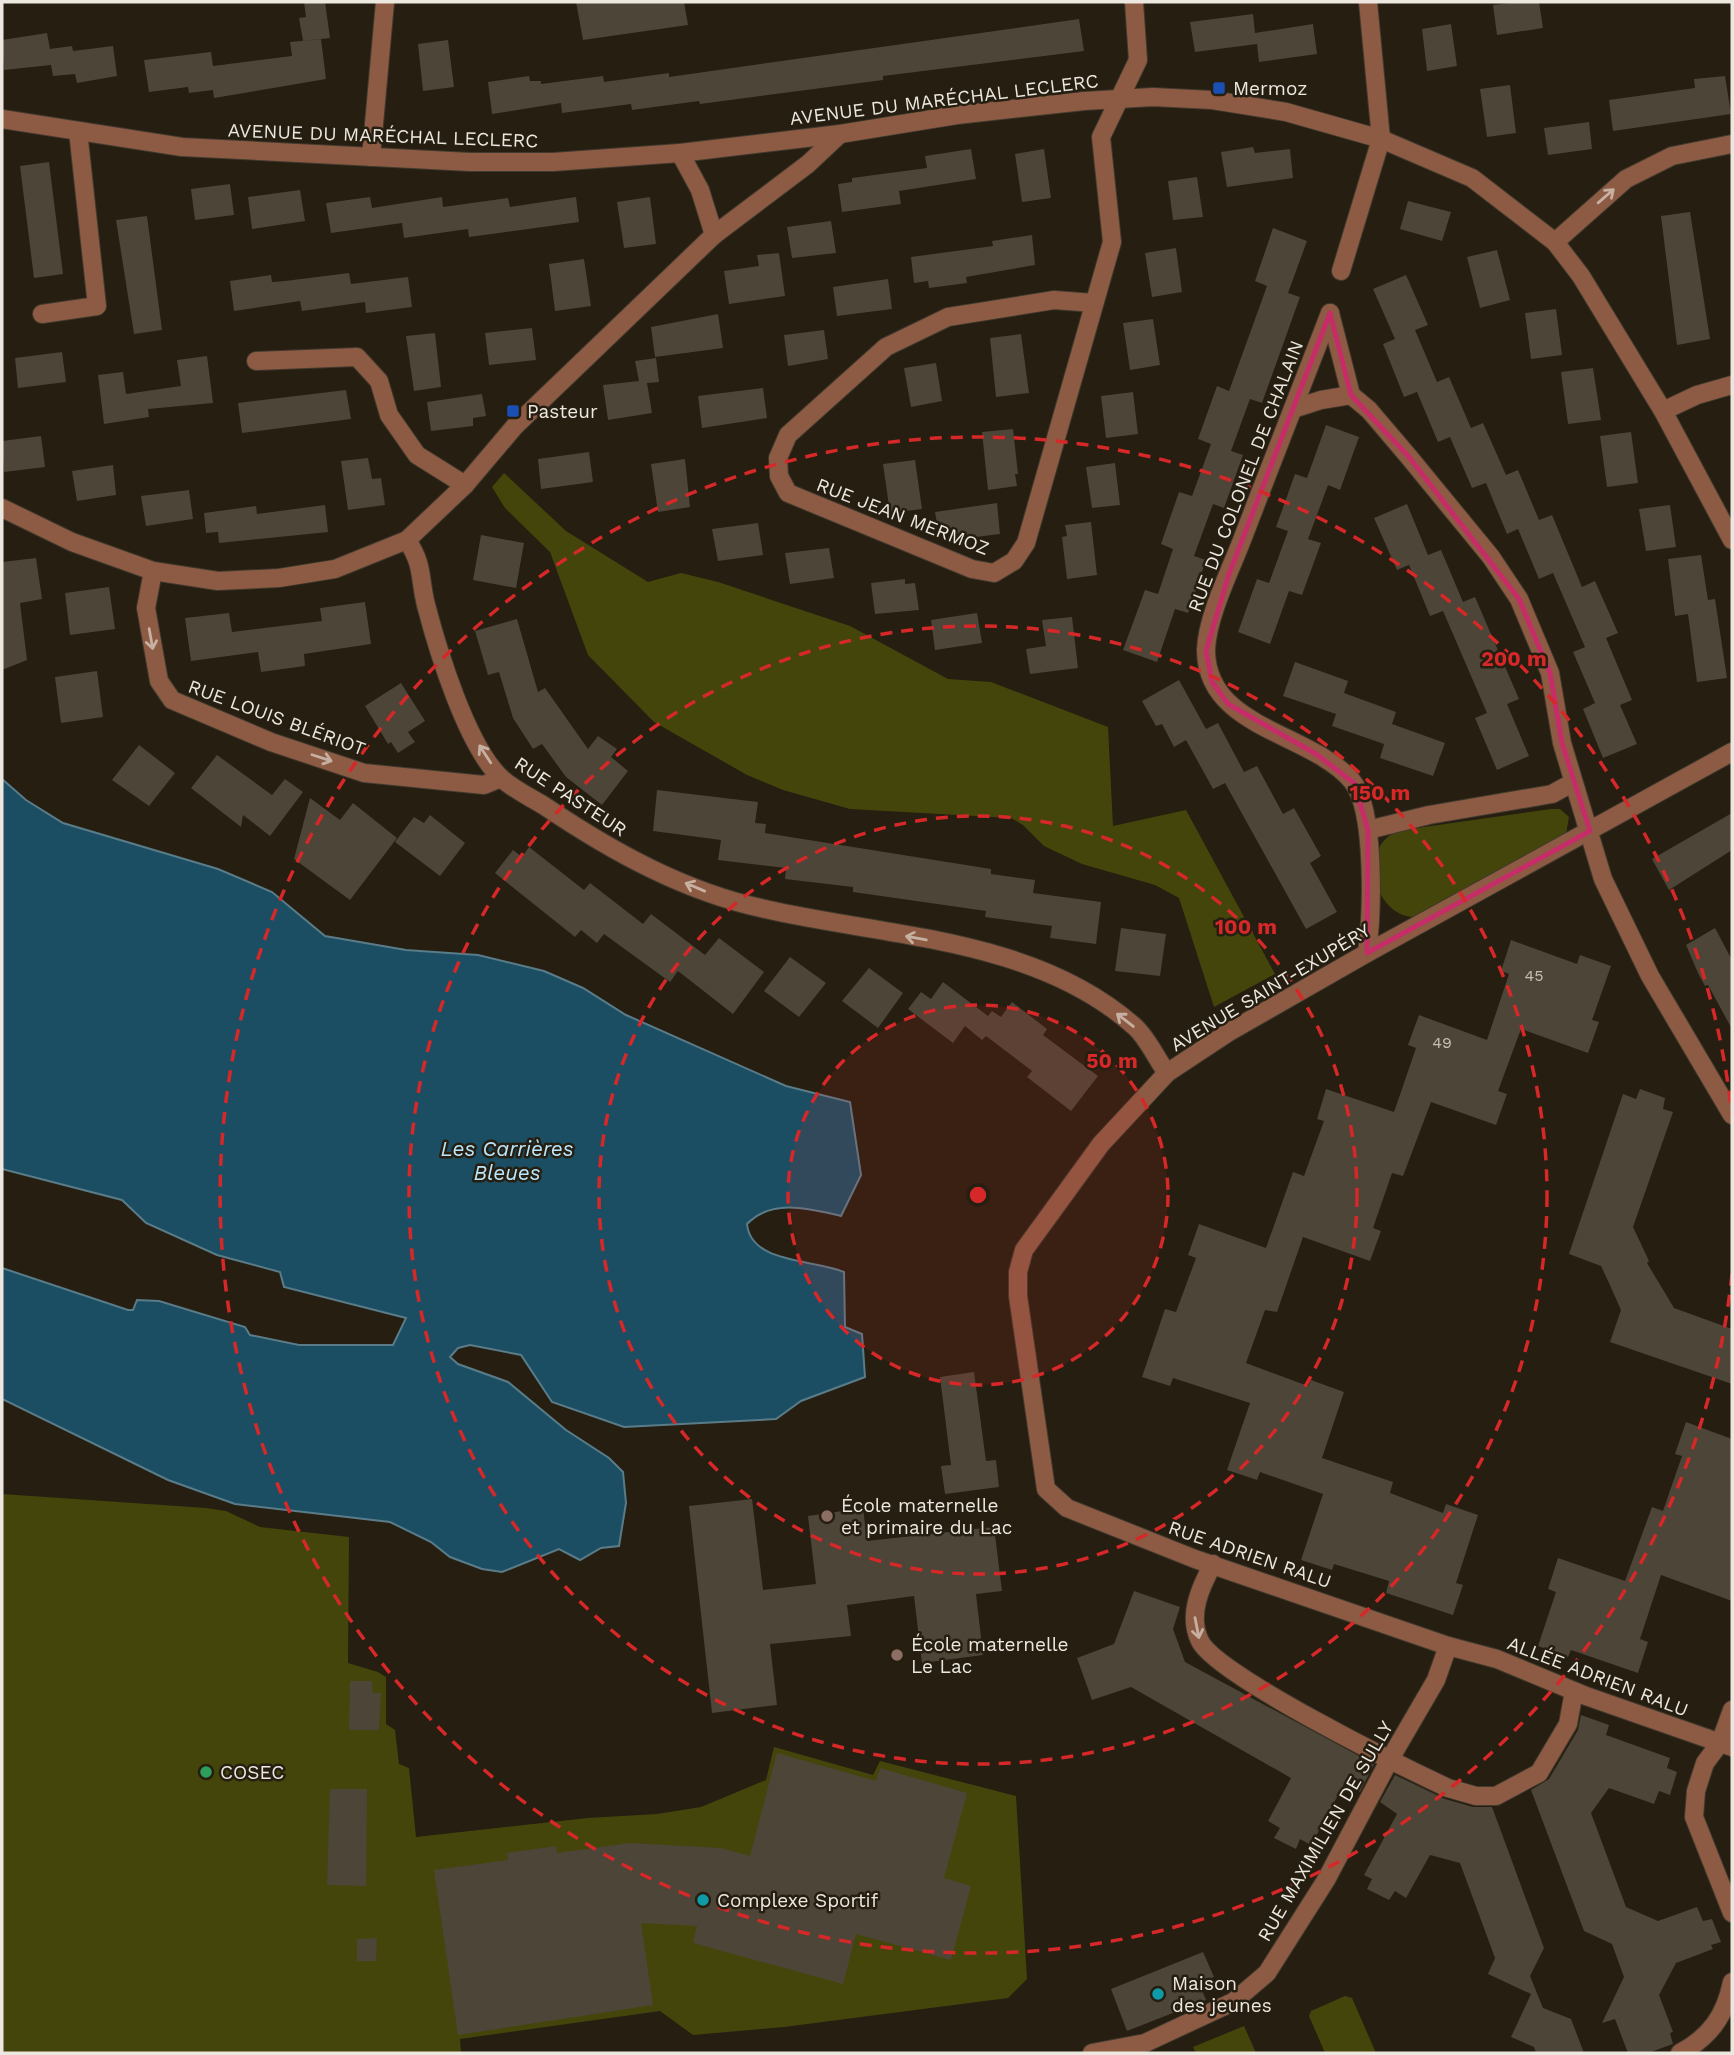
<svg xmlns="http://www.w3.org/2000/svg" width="1734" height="2055" viewBox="0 0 1734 2055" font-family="'Work Sans',sans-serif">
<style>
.green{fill:#44450b}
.water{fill:#1c4e63;stroke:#5a7c88;stroke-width:2}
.building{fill:#4d4537}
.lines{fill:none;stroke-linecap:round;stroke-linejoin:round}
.minor-casing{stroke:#413a2e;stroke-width:20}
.minor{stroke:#8d5b44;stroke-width:18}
.oneway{stroke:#c6b0a1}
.marked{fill:none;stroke:#c62d68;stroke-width:5;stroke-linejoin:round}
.ring{fill:none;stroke:#d62828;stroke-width:3.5;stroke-dasharray:12 9}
.transit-dot{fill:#1a4fb4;stroke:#251e11;stroke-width:2.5}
.education-dot{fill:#8d6e63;stroke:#251e11;stroke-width:2.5}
.leisure-dot{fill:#2e9e5b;stroke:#251e11;stroke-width:2.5}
.culture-dot{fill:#0f9aa8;stroke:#251e11;stroke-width:2.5}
.labels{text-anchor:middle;stroke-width:5;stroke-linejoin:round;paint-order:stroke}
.number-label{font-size:16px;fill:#c4bfb5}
.poi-label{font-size:19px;fill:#ece8df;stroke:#251e11;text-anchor:start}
.street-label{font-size:19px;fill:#ece8df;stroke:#251e11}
.water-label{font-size:21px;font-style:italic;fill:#bae6fc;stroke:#251e11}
.centre{fill:#d62828;stroke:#251e11;stroke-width:3.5}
.ring-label{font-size:21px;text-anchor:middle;font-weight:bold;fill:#d62828;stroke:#251e11;stroke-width:5;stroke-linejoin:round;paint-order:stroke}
</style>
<rect width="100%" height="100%" fill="#251e11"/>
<!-- green -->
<g class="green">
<polygon points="504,473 566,531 648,582 681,573 718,582 850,626 948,679 991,682 1108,727 1113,826 1186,810 1275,974 1214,1007 1179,898 1155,885 1082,864 1044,846 1023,825 1011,818 850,809 783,790 747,775 654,722 588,655 550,552 505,508 492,487"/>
<path d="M 1551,809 L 1560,809 L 1569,817 L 1566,834 L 1413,917 C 1370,915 1358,839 1403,830 Z"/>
<polygon points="2,1494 206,1508 226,1511 260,1527 349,1537 348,1663 378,1672 386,1677 386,1724 395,1730 399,1764 409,1768 416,1837 588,1818 657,1814 701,1807 766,1780 774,1747 873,1775 880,1761 1016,1796 1027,1979 1008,1998 784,2027 693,2035 660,2011 460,2039 461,2053 2,2053"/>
<polygon points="1345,1996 1352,1998 1376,2053 1325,2053 1309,2016 1311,2011"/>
<polygon points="1244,2026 1256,2053 1196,2053 1193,2047"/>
</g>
<!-- water -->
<path class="water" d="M 2,779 L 26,800 L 63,823 L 218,869 L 272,892 L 325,936 L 406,950 L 478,955 L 544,971 L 583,988 L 626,1015 L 786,1086 L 850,1102 L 861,1175 L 841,1216 C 810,1209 772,1198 747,1224 C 751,1264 814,1259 844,1272 L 845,1327 L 862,1334 L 865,1377 L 801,1401 L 776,1419 L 624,1427 L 552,1402 L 521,1355 L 470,1345 L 458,1348 L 450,1357 L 458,1364 L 508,1382 L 566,1430 L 609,1458 L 623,1472 L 626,1503 L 619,1546 L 601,1548 L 580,1560 L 559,1549 L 502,1572 L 482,1569 L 450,1557 L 431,1542 L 390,1522 L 235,1504 L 168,1480 L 2,1399 L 2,1268 L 128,1310 L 133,1310 L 137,1300 L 159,1301 L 245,1327 L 250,1335 L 299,1345 L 393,1345 L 406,1318 L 284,1287 L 280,1272 L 217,1255 L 146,1223 L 122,1200 L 2,1169 Z"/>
<!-- building -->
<g class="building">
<polygon points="304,2 325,2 330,38 303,41 299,18 306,17"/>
<polygon points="576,2 684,2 688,25 583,40"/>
<polygon points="1519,2 1539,2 1543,28 1497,35 1493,5"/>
<polygon points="1253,14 1255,33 1313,24 1317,54 1259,62 1257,44 1195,52 1190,22"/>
<polygon points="1079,19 1084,51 883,76 883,80 700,104 699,101 632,110 631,104 562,113 561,103 492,114 488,82 529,76 530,81 541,81 541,84 603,76 604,82 669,73 669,77"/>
<polygon points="1451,24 1457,66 1427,71 1422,29"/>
<polygon points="47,33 50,49 72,46 73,51 113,46 117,76 77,83 75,74 53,76 51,65 4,70 2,40"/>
<polygon points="321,39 326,79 214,98 213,90 189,93 188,87 149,92 144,60 211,52 213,66 292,56 290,42"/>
<polygon points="448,40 454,87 423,91 418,44"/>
<polygon points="1725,76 1731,114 1613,131 1609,100 1695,88 1694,79"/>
<polygon points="1510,85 1516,133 1487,137 1480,89"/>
<polygon points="1589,122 1592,149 1548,155 1544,128"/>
<polygon points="1253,147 1255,153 1290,149 1293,178 1227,187 1221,152"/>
<polygon points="971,149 976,179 899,191 901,204 842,212 838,184 852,182 852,178 927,168 925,156"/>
<polygon points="1044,149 1051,198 1022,202 1015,154"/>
<polygon points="49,162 63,274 34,278 20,166"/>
<polygon points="1197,177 1203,217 1173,220 1168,181"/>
<polygon points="230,184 234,215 195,220 191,189"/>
<polygon points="300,190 305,221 252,229 248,197"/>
<polygon points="370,197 372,208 442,197 443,207 508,198 510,207 576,197 579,222 469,237 468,229 404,238 402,223 331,233 326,203"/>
<polygon points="650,197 656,244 624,248 617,202"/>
<polygon points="1408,201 1451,212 1442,241 1400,229"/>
<polygon points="1690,212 1710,339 1677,345 1661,216"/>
<polygon points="147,216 162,330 134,334 116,220"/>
<polygon points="831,221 836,253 792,258 787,227"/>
<polygon points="1273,228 1307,241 1288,293 1300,297 1262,403 1250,399 1231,451 1243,455 1224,508 1213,504 1194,556 1206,560 1188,613 1175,609 1157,662 1123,650 1145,590 1158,594 1173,549 1161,544 1179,492 1192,496 1211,444 1198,439 1217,386 1229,391 1267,286 1255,281"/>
<polygon points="1032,235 1035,265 966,277 967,283 929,288 928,281 914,283 911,257 993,246 992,241"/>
<polygon points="1176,248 1182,292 1152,297 1145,253"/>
<polygon points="1497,250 1510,300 1480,308 1467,257"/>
<polygon points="779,253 785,296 729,304 724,271 759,266 757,255"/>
<polygon points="584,259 591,306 555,311 549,264"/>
<polygon points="349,273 351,284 408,277 412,307 366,313 365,302 302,311 300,301 234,311 230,281 271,275 272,282 285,281"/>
<polygon points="1406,275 1428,325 1415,330 1437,382 1449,377 1471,428 1483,423 1506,475 1518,470 1539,520 1552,515 1582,587 1595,581 1618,633 1606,638 1632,700 1620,705 1637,744 1603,758 1583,709 1595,703 1573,652 1585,647 1553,573 1539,579 1518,529 1507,534 1486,483 1472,488 1450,437 1438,442 1417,392 1404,397 1383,344 1395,339 1373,289"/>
<polygon points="888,279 892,309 837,316 833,287"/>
<polygon points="1556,309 1562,355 1531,359 1525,313"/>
<polygon points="718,314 723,348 655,357 651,327"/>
<polygon points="1153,319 1160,365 1130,370 1123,323"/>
<polygon points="532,328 536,360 489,365 485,333"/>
<polygon points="824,330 828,359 788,366 784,335"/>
<polygon points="435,333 441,387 414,391 406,336"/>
<polygon points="1021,334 1029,393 996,397 990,338"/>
<polygon points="62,352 66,382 18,388 15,358"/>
<polygon points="207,356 213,403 148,409 149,417 104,424 98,375 123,372 126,394 181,386 177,360"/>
<polygon points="656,358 659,382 647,383 652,413 608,420 603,385 639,381 635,361"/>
<polygon points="936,363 942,401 911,407 904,368"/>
<polygon points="1593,368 1601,420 1568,424 1561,372"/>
<polygon points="763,388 767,418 702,428 698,396"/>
<polygon points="346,390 351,419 242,433 238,403"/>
<polygon points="1133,392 1138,434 1106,438 1101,396"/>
<polygon points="482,394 486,416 473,418 473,426 431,431 427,402"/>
<polygon points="1326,425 1359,437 1340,490 1328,485 1308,539 1321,543 1302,595 1289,591 1270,644 1238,632 1257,579 1269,583 1288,531 1276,527 1295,474 1307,478"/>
<polygon points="1013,429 1018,474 1015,474 1017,486 988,490 982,432"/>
<polygon points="1631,432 1638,483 1607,487 1600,436"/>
<polygon points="41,436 45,467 4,472 2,441"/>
<polygon points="589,452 593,482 541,489 538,459"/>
<polygon points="368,458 372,479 381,478 385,505 348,510 341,461"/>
<polygon points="685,459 690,507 658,512 651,464"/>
<polygon points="915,460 922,509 890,513 883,464"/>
<polygon points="1115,463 1120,505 1092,508 1086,467"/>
<polygon points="113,465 116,495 77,501 72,471"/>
<polygon points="189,490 193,519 146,526 141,496"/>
<polygon points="997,503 1000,534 952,540 951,534 939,535 935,512"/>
<polygon points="1407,504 1428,555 1441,550 1463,602 1475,597 1519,699 1507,704 1529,756 1497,770 1475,718 1487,713 1443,611 1430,616 1409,565 1397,570 1374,518"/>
<polygon points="325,505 328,532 219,543 218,532 206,533 204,513 256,506 257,514"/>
<polygon points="1670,505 1676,547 1646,551 1639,509"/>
<polygon points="1091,522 1097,575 1067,579 1062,537 1067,536 1065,525"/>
<polygon points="758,523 763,555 718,561 712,529"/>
<polygon points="481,535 524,543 516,588 473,580"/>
<polygon points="829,548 834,578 790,584 785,553"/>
<polygon points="1701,555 1708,600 1715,599 1727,678 1697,682 1688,614 1675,616 1668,559"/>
<polygon points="36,558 42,599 20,603 27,660 2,670 2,562"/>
<polygon points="905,579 905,584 915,583 919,610 875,614 871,583"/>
<polygon points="109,587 115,629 70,635 65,593"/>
<polygon points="365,602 371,644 304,654 305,666 261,672 258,652 191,661 185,618 229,613 232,632 322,621 320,608"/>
<polygon points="977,613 982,643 935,650 931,620"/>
<polygon points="1072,617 1078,668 1030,674 1026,649 1046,646 1042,620"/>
<polygon points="517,619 538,692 545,688 588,749 598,736 617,749 611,757 628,771 602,805 566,777 542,744 533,749 513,718 499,672 488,675 475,631"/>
<polygon points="1295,662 1348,681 1344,693 1396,712 1392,724 1445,743 1433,776 1380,758 1384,744 1332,726 1336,714 1283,696"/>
<polygon points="97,671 103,717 61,723 55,677"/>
<polygon points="1179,680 1206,729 1218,723 1244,772 1257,766 1283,814 1294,808 1321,856 1310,863 1337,912 1306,929 1225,783 1213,789 1186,740 1174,747 1162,724 1156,726 1142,701"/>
<polygon points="401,683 425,721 408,732 415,742 398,753 391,742 388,744 365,706"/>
<polygon points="139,745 175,773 149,806 112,780"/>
<polygon points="217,755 272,795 285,779 303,792 270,836 243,815 241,827 191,788"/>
<polygon points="657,790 758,802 755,823 766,824 765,833 991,869 991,874 1035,880 1033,893 1101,902 1096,944 1050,938 1052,926 985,917 986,911 853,892 853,887 785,879 786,868 718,860 721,840 653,831"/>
<polygon points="310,798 340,820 353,803 397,838 350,900 294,859"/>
<polygon points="1732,813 1732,850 1669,890 1652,859"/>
<polygon points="430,815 465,843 440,876 395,842 414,817 424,823"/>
<polygon points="529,847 584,890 590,883 643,924 651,914 705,955 719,938 764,972 733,1014 678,971 670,982 604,934 597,943 581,930 575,937 495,873 513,850 522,857"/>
<polygon points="1121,928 1166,934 1160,976 1115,971"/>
<polygon points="1715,928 1732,960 1732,1029 1708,985 1705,986 1698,973 1686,945"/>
<polygon points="1511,940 1577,964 1580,955 1611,966 1592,1020 1599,1022 1588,1053 1521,1029 1498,1091 1507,1094 1496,1125 1431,1102 1403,1176 1392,1173 1373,1228 1381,1231 1370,1261 1303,1237 1277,1312 1265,1310 1246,1363 1308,1386 1311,1380 1344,1392 1322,1458 1393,1482 1390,1493 1443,1513 1446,1504 1478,1515 1456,1583 1463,1585 1453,1615 1386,1593 1389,1581 1334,1564 1332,1570 1301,1560 1323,1494 1260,1472 1257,1480 1227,1470 1250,1403 1173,1378 1170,1386 1142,1377 1165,1309 1176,1312 1196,1258 1188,1255 1199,1224 1266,1248 1293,1172 1304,1176 1324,1121 1317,1119 1326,1089 1394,1112 1416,1048 1408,1045 1419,1015 1487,1040 1509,974 1501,971"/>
<polygon points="790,957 826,983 799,1017 764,991"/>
<polygon points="869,968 903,993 878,1028 842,1001"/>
<polygon points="943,982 988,1016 992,1011 1001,1017 1012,1002 1047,1029 1043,1035 1098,1076 1071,1111 1027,1077 1032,1071 986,1036 982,1040 965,1026 953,1043 908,1009 921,992 931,999"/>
<polygon points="1640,1089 1665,1098 1663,1109 1673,1112 1633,1227 1649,1261 1647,1263 1674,1308 1732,1329 1732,1384 1610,1342 1621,1310 1609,1283 1601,1266 1569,1254 1623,1094 1636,1099"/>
<polygon points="974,1372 986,1461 996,1460 999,1487 945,1494 941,1466 951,1465 940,1377"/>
<polygon points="1686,1422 1732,1439 1732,1601 1661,1575 1640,1639 1648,1642 1638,1673 1571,1650 1568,1657 1538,1646 1556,1592 1548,1589 1558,1558 1625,1581 1652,1507 1663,1511 1682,1456 1675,1454"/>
<polygon points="752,1499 763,1590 816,1584 808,1516 863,1508 867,1541 994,1527 1002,1591 976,1594 983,1655 922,1663 914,1596 847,1605 851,1636 770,1644 777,1705 712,1713 689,1506"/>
<polygon points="1134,1591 1180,1607 1173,1629 1185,1662 1374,1764 1360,1792 1344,1784 1311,1845 1300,1839 1296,1849 1274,1838 1280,1828 1268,1821 1291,1778 1131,1687 1092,1700 1077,1658 1114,1644"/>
<polygon points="350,1681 372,1681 373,1693 381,1693 379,1730 349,1730"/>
<polygon points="1581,1715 1609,1725 1606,1735 1670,1758 1667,1768 1677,1772 1670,1795 1659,1791 1654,1804 1609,1788 1591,1813 1626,1907 1658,1921 1697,1907 1703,1921 1712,1919 1721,1942 1711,1945 1713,1949 1676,1963 1659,1995 1673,2032 1670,2033 1673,2044 1648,2053 1628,2053 1615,2019 1602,2023 1624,1977 1612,1944 1584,1931 1531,1790 1549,1779 1578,1730"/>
<polygon points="777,1753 876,1781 880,1768 967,1793 944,1878 971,1886 951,1960 856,1934 843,1984 693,1943 697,1926 641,1923 653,2005 458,2035 434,1870 508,1860 507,1853 556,1846 557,1853 630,1843 721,1848 750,1856"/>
<polygon points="1395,1775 1445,1799 1473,1807 1492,1807 1544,1948 1530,1976 1543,2008 1571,2019 1584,2053 1536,2053 1534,2047 1511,2037 1531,1994 1488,1974 1495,1958 1460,1863 1430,1855 1406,1898 1395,1891 1389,1900 1367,1889 1372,1879 1364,1875 1397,1814 1380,1802"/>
<polygon points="330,1789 367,1789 366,1886 327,1885"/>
<polygon points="377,1938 376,1961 357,1961 357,1939"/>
<polygon points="1203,1952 1214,1977 1199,1983 1206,2000 1127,2031 1111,1989"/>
</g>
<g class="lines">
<!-- minor casing -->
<g class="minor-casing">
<g id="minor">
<polyline points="2,119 182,147 470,162 553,162 680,153 840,134 957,115 1084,101 1153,97 1212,100 1286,112 1381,139 1472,178 1555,242 1581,276 1663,411 1732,540"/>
<polyline points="680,153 700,190 714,235"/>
<polyline points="371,157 385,2"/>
<polyline points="1555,242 1626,179 1672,156 1732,144"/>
<polyline points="1341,271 1381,139 1368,2"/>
<polyline points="1094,303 1054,300 948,317 886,347 788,435 778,458 779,476 788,493 972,569 994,573 1014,561 1026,543 1112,242 1101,137 1138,60 1134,2"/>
<polyline points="1330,313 1351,395 1369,410 1409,457 1491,557 1519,599 1550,673 1562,743 1603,879 1650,976 1732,1115"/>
<path d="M 1330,313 C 1301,388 1271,464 1242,540 C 1230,571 1207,617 1206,650 C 1206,729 1311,732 1352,781 C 1376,810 1372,915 1367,953"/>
<polyline points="42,314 97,306 78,131"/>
<polyline points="256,361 357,357 379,381 389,415 417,455 465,485"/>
<polyline points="1293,409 1321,400 1351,395"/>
<polyline points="1663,411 1697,395 1732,385"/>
<polyline points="2,508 72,542 153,571 218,581 279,578 335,569 407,540 465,485 515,426 714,235 808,164 840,134"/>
<path d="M 407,540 C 424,566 419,577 426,605 C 438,651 467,746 501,778 C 514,790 532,798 546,807 C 613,852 685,892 765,909 C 887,937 1035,938 1134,1026 C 1147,1037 1156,1058 1167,1073"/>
<polyline points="153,571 146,608 159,681 172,700 271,742 364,773 484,785 501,778"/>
<polyline points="1732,752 1367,953 1229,1032 1167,1073 1101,1144 1024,1250 1018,1272 1018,1296 1046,1489 1067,1508 1195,1559 1448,1646 1497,1659 1586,1696 1732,1747"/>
<polyline points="1368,830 1429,815 1552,794 1572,783"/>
<path d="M 1213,1564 C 1201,1586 1187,1615 1200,1641 C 1216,1675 1405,1768 1448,1788 L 1476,1796 L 1496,1796 L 1539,1773 L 1568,1724 L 1574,1691"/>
<polyline points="1732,1710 1720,1743 1705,1763 1696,1791 1694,1817 1732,1913"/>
<polyline points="1092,2053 1145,2043 1233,2002 1267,1973 1326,1880 1390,1759 1436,1680 1448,1646"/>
<path d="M 1680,2053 C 1710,2037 1725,2016 1732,1982"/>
</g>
</g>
<!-- minor -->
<use href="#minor" class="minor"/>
</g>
<!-- one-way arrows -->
<defs><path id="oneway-shaft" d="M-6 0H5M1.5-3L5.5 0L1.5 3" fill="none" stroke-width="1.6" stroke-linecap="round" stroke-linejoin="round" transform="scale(1.75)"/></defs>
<g class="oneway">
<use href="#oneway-shaft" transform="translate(1606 196) rotate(-41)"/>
<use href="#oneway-shaft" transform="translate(151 639) rotate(80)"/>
<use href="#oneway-shaft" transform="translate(485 754) rotate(-123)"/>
<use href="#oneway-shaft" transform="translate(322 758) rotate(18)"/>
<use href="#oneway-shaft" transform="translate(695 887) rotate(-157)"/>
<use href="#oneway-shaft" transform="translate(916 938) rotate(-170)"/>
<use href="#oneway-shaft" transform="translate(1125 1020) rotate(-142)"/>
<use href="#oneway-shaft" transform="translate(1197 1628) rotate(79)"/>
</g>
<!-- marked area -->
<path class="marked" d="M 1330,313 L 1351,395 L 1409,457 L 1519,599 L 1550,673 L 1562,743 L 1590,831 L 1367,953 L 1368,830 L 1354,783 L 1316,754 L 1228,704 L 1212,682 L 1206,651 L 1229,574 Z"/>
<!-- distance rings -->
<circle cx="978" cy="1195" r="190" fill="#d62828" fill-opacity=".12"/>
<g class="ring">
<circle cx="978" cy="1195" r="190"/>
<circle cx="978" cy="1195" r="379"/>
<circle cx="978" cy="1195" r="569"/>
<path d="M1732 1274A758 758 0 1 1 1732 1116"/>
</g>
<!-- markers -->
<g class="transit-dot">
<rect x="1212" y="81" width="14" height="14" rx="3.5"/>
<rect x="506" y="404" width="14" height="14" rx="3.5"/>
</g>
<g class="education-dot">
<circle cx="827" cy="1516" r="7"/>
<circle cx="897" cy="1655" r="7"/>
</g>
<circle class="leisure-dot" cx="206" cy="1772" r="7"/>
<g class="culture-dot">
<circle cx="703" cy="1900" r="7"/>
<circle cx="1158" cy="1994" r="7"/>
</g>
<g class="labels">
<!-- number labels -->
<g class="number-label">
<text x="1534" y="981">45</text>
<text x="1442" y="1048">49</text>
</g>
<!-- poi labels -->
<g class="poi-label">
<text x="1233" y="95">Mermoz</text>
<text x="527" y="418">Pasteur</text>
<text x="841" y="1512">École maternelle<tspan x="841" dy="22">et primaire du Lac</tspan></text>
<text x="911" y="1651">École maternelle<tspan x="911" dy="22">Le Lac</tspan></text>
<text x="220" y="1779">COSEC</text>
<text x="717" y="1907">Complexe Sportif</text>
<text x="1172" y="1990">Maison<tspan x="1172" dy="22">des jeunes</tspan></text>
</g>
<!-- street labels -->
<g class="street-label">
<text transform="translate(944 99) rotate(-7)" y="7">AVENUE DU MARÉCHAL LECLERC</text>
<text transform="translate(383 135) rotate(2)" y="7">AVENUE DU MARÉCHAL LECLERC</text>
<text transform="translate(1245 476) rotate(-69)" y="7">RUE DU COLONEL DE CHALAIN</text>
<text transform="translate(903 516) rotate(21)" y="7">RUE JEAN MERMOZ</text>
<text transform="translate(277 717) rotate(20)" y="7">RUE LOUIS BLÉRIOT</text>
<text transform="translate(571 796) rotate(33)" y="7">RUE PASTEUR</text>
<text transform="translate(1270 987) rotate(-31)" y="7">AVENUE SAINT-EXUPÉRY</text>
<text transform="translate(1250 1554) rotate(19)" y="7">RUE ADRIEN RALU</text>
<text transform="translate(1598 1676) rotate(21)" y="7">ALLÉE ADRIEN RALU</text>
<text transform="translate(1325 1831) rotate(-60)" y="7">RUE MAXIMILIEN DE SULLY</text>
</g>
<!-- water labels -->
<g class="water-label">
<text x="507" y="1156">Les Carrières<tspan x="507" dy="24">Bleues</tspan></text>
</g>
</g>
<circle cx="978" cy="1195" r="10" class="centre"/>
<g class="ring-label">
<text x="1514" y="666">200 m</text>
<text x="1380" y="800">150 m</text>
<text x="1246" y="934">100 m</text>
<text x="1112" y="1068">50 m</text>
</g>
<!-- border -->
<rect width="1734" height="2055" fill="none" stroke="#ece8df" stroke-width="7"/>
</svg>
